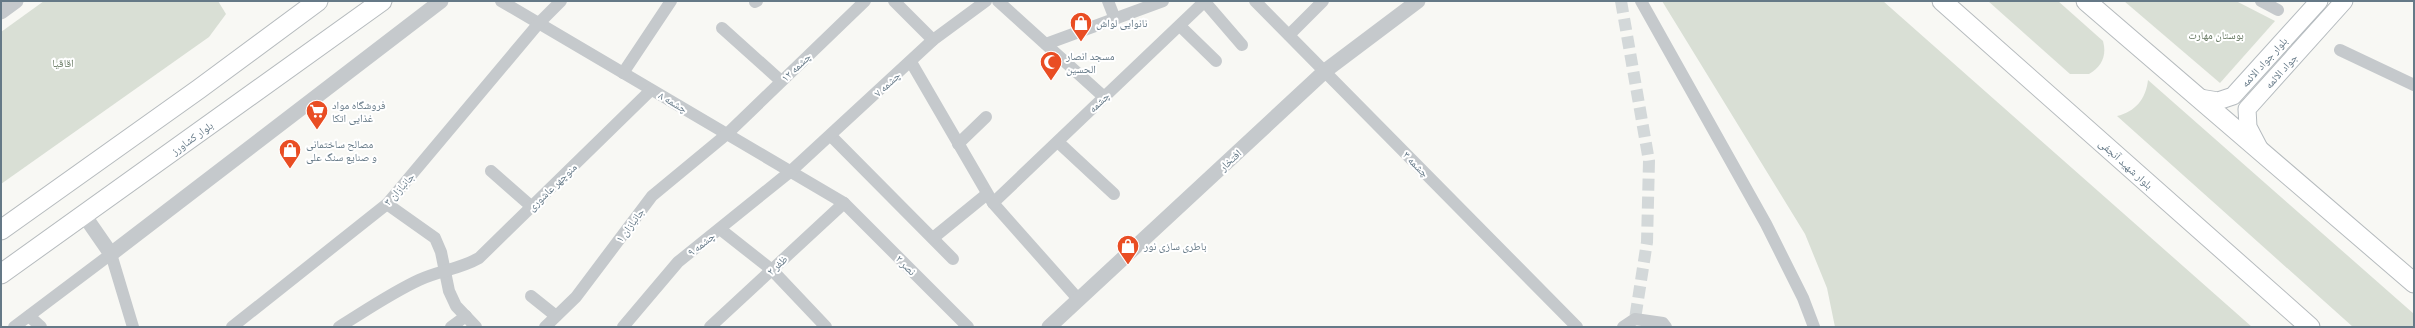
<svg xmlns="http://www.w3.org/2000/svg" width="2415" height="328" viewBox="0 0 2415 328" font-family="Signika,'Noto Naskh Arabic',sans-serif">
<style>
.green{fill:#d9dfd5}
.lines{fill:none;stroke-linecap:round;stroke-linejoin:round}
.minor-tunnel{stroke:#d3d8d9;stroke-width:12;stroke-dasharray:12 6;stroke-linecap:butt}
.secondary-casing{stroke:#b5bbbf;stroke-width:19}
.primary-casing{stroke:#b6bbbe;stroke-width:21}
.minor{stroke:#c5c9cc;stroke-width:12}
.tertiary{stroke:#c5c9cc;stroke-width:15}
.secondary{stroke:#fff;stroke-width:17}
.primary{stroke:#fff;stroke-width:19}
.labels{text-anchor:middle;stroke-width:4;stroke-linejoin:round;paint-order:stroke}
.poi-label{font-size:11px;fill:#657987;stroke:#fff;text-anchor:start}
.park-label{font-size:11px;fill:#667861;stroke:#fff}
.street-label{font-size:11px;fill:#657987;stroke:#fff}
</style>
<rect width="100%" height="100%" fill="#f8f8f4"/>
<!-- green -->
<g class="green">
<polygon points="44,1 218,1 226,14 209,37 1,184 1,32"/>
<polygon points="1662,1 1883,1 2252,327 1835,327 1827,288 1805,234"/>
<path d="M 1988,1 L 2058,1 L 2103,41 C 2107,55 2102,67 2089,74 L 2070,74 Z"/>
<polygon points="2124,1 2236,1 2275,21 2220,83"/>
<path d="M 2148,80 L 2414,314 L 2414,327 L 2353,327 L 2117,116 C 2135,112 2146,99 2148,80 Z"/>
</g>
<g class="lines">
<!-- minor-tunnel -->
<polyline class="minor-tunnel" points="1621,1 1649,161 1647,242 1635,319"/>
<!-- secondary casing -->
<g class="secondary-casing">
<g id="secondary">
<polyline points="2200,98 2218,101 2233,96 2319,1"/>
<polyline points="2259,148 2248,127 2247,109 2344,1"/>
</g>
</g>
<!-- primary casing -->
<g class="primary-casing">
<g id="primary">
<polyline points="1942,1 2310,327"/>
<polyline points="2086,1 2414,283"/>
<polyline points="1,230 199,89 318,1"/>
<polyline points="1,274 382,1"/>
</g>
</g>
<!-- minor -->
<g class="minor">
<polyline points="501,1 844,203 968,327"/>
<polyline points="894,1 933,40"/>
<polyline points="998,1 1104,97"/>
<polyline points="1108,1 1115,19"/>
<polyline points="1255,1 1577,327"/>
<polyline points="1641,1 1766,224 1803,298 1814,327"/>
<polyline points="2261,1 2278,10"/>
<polyline points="755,2 757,1"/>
<polyline points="1205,2 1242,45"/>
<polyline points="1180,26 1216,61"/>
<polyline points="722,28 781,81"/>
<polyline points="1289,35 1323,1"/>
<polyline points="1046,44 1163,1"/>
<polyline points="2340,50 2414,85"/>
<polyline points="911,62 993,203 1079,300"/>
<polyline points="623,73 671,1"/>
<polyline points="831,136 953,259"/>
<polyline points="1058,142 1114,194"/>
<polyline points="958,144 986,117"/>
<polyline points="491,171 532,207"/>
<polyline points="993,203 1205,1"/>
<polyline points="387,204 435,238 441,252 449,291 456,306 476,327"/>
<polyline points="720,229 772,270 826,327"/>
<polyline points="933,238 987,194"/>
<polyline points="531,296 556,316"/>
<polyline points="29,316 41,327"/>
<polyline points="14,327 111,254 133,327"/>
<polyline points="232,327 387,204 539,23 561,1"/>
<path d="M 339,327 C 365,311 391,293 419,280 C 438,271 460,269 479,258 L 651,90"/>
<polyline points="451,327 466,316"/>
<polyline points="545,327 576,297 652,196 727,134 865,1"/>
<polyline points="623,327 678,262 791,171 933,40 986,1"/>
<polyline points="710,327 844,203"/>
<polyline points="1623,327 1635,319 1663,323 1666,327"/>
</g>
<!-- tertiary -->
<g class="tertiary">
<polyline points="1,12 16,1"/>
<polyline points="84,215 111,254 441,1"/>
<polyline points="1049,327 1325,71 1418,1"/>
</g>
<!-- secondary -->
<use href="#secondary" class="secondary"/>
<!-- primary -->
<use href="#primary" class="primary"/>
</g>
<!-- icons -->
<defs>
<g id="shop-pin" transform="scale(1.15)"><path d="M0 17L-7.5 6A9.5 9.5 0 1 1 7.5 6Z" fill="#e94d23" stroke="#fff"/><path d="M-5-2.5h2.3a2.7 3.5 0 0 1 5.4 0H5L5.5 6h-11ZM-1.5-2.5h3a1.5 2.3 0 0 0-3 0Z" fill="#fff"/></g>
<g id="mosque-pin" transform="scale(1.15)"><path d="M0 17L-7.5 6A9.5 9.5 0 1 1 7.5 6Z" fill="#e94d23" stroke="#fff"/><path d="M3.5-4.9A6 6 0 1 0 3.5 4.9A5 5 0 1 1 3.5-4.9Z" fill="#fff"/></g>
<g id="supermarket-pin" transform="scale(1.15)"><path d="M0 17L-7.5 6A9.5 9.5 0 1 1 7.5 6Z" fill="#e94d23" stroke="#fff"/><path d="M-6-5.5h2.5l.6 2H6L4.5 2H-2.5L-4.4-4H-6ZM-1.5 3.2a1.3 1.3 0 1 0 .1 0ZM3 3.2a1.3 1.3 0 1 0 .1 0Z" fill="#fff"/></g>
</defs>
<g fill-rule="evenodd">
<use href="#shop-pin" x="1081" y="23"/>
<use href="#mosque-pin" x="1051" y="62"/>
<use href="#supermarket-pin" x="317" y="111"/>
<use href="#shop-pin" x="290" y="150"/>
<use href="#shop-pin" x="1128" y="246"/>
</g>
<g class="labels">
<!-- poi labels -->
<g class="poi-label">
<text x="1096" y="27">نانوایی لواش</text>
<text x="1066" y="60">مسجد انصار<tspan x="1066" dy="13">الحسین</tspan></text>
<text x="332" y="109">فروشگاه مواد<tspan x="332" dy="13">غذایی اتکا</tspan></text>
<text x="306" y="148">مصالح ساختمانی<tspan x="306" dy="13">و صنایع سنگ علی</tspan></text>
<text x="1144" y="250">باطری سازی نور</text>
</g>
<!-- park labels -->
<g class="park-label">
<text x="2216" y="39">بوستان مهارت</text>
<text x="63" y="67">اقاقیا</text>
</g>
<!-- street labels -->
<g class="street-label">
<text transform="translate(2264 62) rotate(-48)" y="4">بلوار جواد الائمه</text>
<text transform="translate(796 67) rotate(-44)" y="4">چشمه ۱۲</text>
<text transform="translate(2281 71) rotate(-48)" y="4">جواد الائمه</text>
<text transform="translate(887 84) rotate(-43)" y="4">چشمه ۷</text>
<text transform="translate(673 102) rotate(30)" y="4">چشمه ۸</text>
<text transform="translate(1099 102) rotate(-44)" y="4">چشمه</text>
<text transform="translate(192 138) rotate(-36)" y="4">بلوار کشاورز</text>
<text transform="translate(1230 160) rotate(-43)" y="4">افتخار</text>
<text transform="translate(1416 164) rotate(45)" y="4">چشمه ۳</text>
<text transform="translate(2126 164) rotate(42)" y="4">بلوار شهید آنجفی</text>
<text transform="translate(552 187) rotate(-44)" y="4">منوچهر عاشوری</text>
<text transform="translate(399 189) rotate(-48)" y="4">جانبازان ۳</text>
<text transform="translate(630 225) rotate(-53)" y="4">جانبازان ۱</text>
<text transform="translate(701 244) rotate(-38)" y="4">چشمه ۹</text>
<text transform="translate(777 265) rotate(-43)" y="4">ظفر ۲</text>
<text transform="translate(906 265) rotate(45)" y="4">نصر ۲</text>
</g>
</g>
<!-- border -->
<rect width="2415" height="328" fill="none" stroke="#657987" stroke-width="4"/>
</svg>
